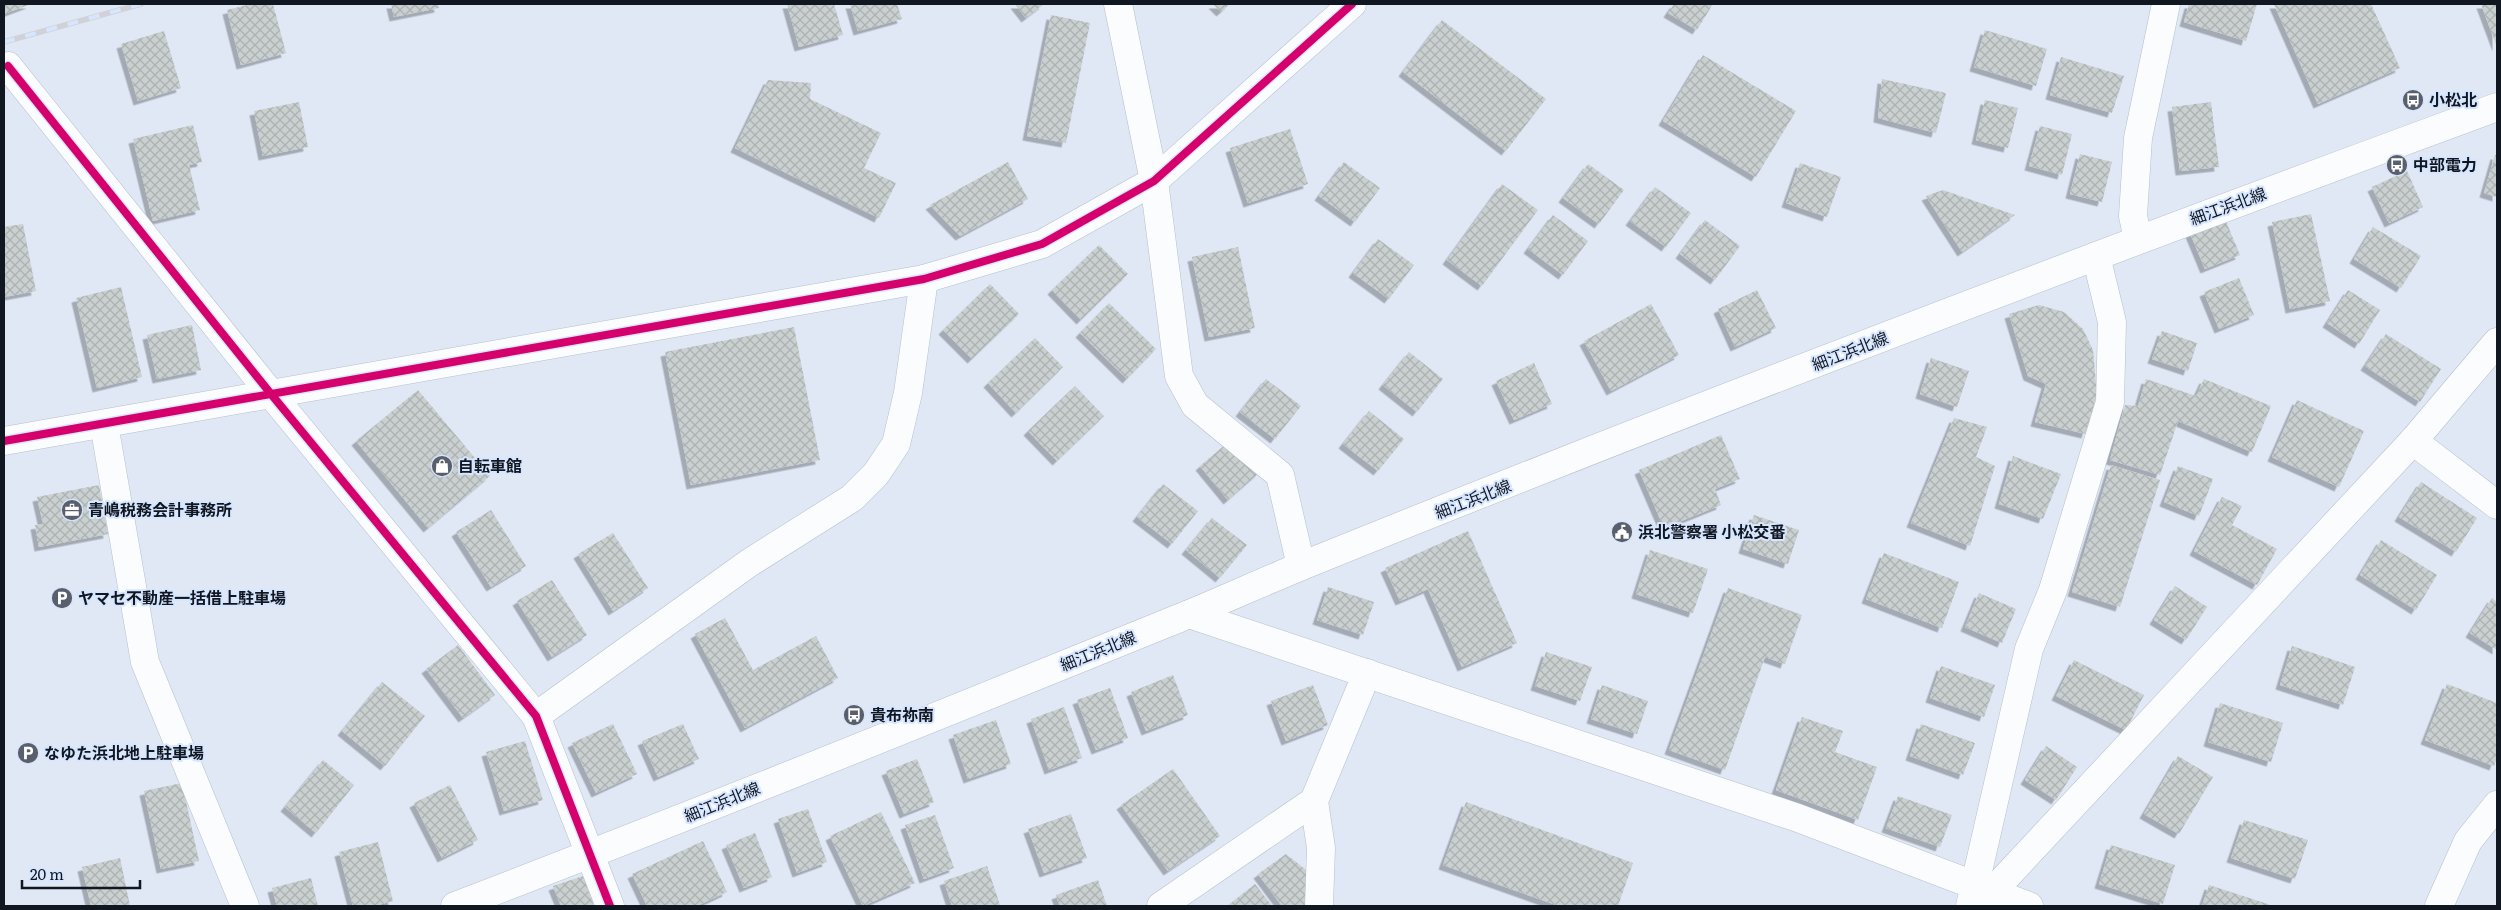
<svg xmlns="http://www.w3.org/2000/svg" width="2501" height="910" viewBox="0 0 2501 910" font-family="Literata,'Noto Sans JP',serif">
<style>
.building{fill:url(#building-cross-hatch);filter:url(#shadow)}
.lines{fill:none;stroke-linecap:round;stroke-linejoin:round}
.minor-casing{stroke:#b7beca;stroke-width:29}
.tertiary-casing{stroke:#b7beca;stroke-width:29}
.secondary-casing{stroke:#b7beca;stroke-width:29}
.minor{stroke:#fafcfe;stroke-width:28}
.tertiary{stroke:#fafcfe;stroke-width:28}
.secondary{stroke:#fafcfe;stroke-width:28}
.rail-casing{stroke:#d0d2d7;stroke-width:5.5}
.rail{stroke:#d7e6ff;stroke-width:4;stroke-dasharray:11;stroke-linecap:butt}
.cycleway-casing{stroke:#d7e6ff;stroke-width:11}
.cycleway{stroke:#d6006c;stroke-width:8}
.labels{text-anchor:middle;stroke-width:4;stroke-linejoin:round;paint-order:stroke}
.poi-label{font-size:16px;font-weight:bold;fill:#111721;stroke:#d7e6ff;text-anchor:start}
.street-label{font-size:16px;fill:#111721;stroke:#d7e6ff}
</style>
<defs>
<pattern id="building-cross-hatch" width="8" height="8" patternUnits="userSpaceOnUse" patternTransform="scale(1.25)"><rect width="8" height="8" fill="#cacfcf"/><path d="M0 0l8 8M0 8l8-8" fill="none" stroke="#acb1b1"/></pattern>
<filter id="shadow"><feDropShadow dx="-4.5" dy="4.5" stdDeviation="0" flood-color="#0004"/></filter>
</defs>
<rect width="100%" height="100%" fill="#e0e8f6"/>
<!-- building -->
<g class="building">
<polygon points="4,4 31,4 4,14"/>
<polygon points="251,4 273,4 286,53 241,65 227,10"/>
<polygon points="391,4 438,4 439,8 394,17"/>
<polygon points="787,4 834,4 843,35 799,47"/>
<polygon points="850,4 897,4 902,19 858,31"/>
<polygon points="1015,4 1044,4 1026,18"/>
<polygon points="1213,4 1230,4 1221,12"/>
<polygon points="1674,4 1713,4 1697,30 1668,13"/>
<polygon points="2189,4 2257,4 2246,41 2184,22"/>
<polygon points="2274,4 2371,4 2400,68 2318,104"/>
<polygon points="2481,4 2497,4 2497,47"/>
<polygon points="1051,15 1090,23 1066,143 1027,136"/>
<polygon points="1442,20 1546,99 1506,151 1403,72"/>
<polygon points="1985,30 2047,49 2036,86 1974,67"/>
<polygon points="164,31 181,88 138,101 121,44"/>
<polygon points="1703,55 1796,111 1756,177 1663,121"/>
<polygon points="2061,57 2124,76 2112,113 2050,95"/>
<polygon points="1882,79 1946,93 1936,133 1878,118"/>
<polygon points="768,80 811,83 810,99 881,133 864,168 896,183 879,218 735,148"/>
<polygon points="1985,100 2018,108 2008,148 1976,140"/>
<polygon points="299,102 308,147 263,156 254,111"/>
<polygon points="2211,102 2219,167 2180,171 2172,107"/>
<polygon points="193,125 202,162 189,165 200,210 153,221 133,139"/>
<polygon points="2040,126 2072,134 2062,175 2029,166"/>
<polygon points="1290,129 1308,184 1248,203 1230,148"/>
<polygon points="2080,154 2112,162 2102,202 2070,194"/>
<polygon points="2495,155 2497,155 2497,197 2484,193"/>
<polygon points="1008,162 1028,199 960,236 930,205"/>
<polygon points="1344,162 1380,188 1355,222 1319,196"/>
<polygon points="1800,163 1841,177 1827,217 1786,203"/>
<polygon points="1588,164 1624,190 1599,224 1563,198"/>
<polygon points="2407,171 2423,207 2389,223 2372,187"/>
<polygon points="1502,184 1538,210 1482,286 1447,260"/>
<polygon points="1655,187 1691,213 1666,247 1630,221"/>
<polygon points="1943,190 2015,215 1962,252 1926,196"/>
<polygon points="2311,214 2330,301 2290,309 2272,222"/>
<polygon points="1553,215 1588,241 1563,275 1528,249"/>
<polygon points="2225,219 2240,255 2205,269 2190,233"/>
<polygon points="1705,220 1740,246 1715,280 1680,254"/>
<polygon points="23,224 36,291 4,297 4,227"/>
<polygon points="2373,227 2421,256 2401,288 2354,259"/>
<polygon points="1378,239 1414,265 1389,299 1353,273"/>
<polygon points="1099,245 1128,274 1081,320 1052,290"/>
<polygon points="1238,247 1255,328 1209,337 1192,257"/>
<polygon points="2239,278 2254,315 2219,329 2204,292"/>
<polygon points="990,284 1019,314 972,359 943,330"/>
<polygon points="121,287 142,377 97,388 76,298"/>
<polygon points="1757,290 1776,328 1735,347 1718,309"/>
<polygon points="2348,290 2380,310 2359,344 2327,323"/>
<polygon points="1109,303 1156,349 1127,379 1080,333"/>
<polygon points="1651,304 1679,355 1611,391 1584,341"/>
<polygon points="2039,305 2064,312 2083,329 2093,350 2097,394 2086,434 2035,422 2046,384 2028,376 2009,314"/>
<polygon points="192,325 201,370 157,379 147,335"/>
<polygon points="794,327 820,460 691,485 665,352"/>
<polygon points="2162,331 2197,343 2188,371 2152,359"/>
<polygon points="2386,334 2441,369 2420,402 2365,366"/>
<polygon points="1035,338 1063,367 1016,413 988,383"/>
<polygon points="1409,352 1443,379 1417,412 1383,385"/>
<polygon points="1931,358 1969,371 1957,407 1920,394"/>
<polygon points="1534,363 1552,404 1514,420 1496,381"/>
<polygon points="1266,379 1301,406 1275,439 1240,412"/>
<polygon points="2146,379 2196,396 2204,379 2271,406 2252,452 2178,421 2160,475 2110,460 2125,405 2138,406"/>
<polygon points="1075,386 1104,416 1057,461 1028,431"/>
<polygon points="418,390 490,476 428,528 356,441"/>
<polygon points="2297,400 2364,431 2339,487 2272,457"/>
<polygon points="1369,411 1404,439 1378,471 1343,444"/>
<polygon points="1954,418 1987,427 1976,457 1995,466 1970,546 1911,523"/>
<polygon points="1721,435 1740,479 1715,489 1721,505 1664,528 1639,470"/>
<polygon points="1232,439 1260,472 1228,500 1200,466"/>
<polygon points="2013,456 2061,474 2043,519 1999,504"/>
<polygon points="2111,465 2160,480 2120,607 2072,592"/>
<polygon points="2178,466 2213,479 2199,516 2164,502"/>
<polygon points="2421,482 2477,518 2456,552 2399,517"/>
<polygon points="1163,484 1198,511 1172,544 1137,517"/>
<polygon points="99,485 108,534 39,547 35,525 43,524 37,497"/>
<polygon points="2222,497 2242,506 2232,525 2277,549 2257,585 2194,551"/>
<polygon points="491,510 526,566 491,587 456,532"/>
<polygon points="1754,515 1799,530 1788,564 1743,549"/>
<polygon points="1212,518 1247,545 1220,578 1186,550"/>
<polygon points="1468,531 1517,643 1462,667 1428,589 1400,601 1385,568"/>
<polygon points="613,533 648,588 613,611 578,554"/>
<polygon points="2381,540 2437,575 2416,610 2360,575"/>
<polygon points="1650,550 1708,569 1693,613 1636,594"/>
<polygon points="1884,553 1959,582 1942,628 1866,599"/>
<polygon points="552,580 587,635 552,657 517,601"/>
<polygon points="2175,586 2207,607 2186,640 2154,620"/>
<polygon points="1328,587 1374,602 1363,635 1317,620"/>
<polygon points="1728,588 1802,615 1785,664 1765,657 1725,770 1669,750"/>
<polygon points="1979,593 2016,609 2002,643 1965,627"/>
<polygon points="2492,598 2497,602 2497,650 2470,633"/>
<polygon points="725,618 753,670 816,636 838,678 745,728 695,634"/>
<polygon points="458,645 495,695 463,718 426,669"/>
<polygon points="2292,646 2355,667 2343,705 2280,685"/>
<polygon points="1546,652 1592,667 1580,701 1535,686"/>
<polygon points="2074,660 2144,695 2126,730 2056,696"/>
<polygon points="1941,666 1995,685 1984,717 1930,698"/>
<polygon points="1173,675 1188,715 1146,731 1131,692"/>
<polygon points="382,682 425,716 385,766 342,731"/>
<polygon points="2447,684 2497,703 2497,758 2494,766 2425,740"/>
<polygon points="1313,685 1328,725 1286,741 1271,701"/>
<polygon points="1602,685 1648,701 1637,734 1591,719"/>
<polygon points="1110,688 1128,738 1096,750 1077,700"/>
<polygon points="2220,703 2283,723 2271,762 2208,742"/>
<polygon points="1064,707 1082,758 1049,770 1031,719"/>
<polygon points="1802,717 1843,731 1835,752 1877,767 1858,820 1776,790"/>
<polygon points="996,720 1011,764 968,779 953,735"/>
<polygon points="613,724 637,774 596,793 572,743"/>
<polygon points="683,724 699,759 658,777 642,741"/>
<polygon points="1921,724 1975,743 1963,775 1910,756"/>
<polygon points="525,741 543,800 504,811 486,752"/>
<polygon points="2046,746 2077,767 2056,800 2025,780"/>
<polygon points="2178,756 2213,777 2179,834 2144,814"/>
<polygon points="917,759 934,802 904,814 886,771"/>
<polygon points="323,760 354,785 316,833 285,807"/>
<polygon points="1173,769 1220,836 1168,871 1121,805"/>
<polygon points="182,783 199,861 161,869 144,791"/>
<polygon points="450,785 478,840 442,858 414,803"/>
<polygon points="1898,796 1952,815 1940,847 1886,828"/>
<polygon points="1466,802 1633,863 1618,906 1559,906 1443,865"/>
<polygon points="808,809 827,862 797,873 778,819"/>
<polygon points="881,812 915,883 863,906 830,836"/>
<polygon points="1071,814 1087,858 1044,873 1028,829"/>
<polygon points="935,815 954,868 924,879 905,825"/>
<polygon points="2244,820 2308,840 2295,879 2231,858"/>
<polygon points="755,833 772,877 744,888 726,845"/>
<polygon points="703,841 727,892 697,906 647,906 632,874"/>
<polygon points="378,842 393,901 374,906 353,906 339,852"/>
<polygon points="2111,845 2175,865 2163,904 2099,884"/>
<polygon points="1286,854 1306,870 1306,906 1282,906 1258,874"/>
<polygon points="120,858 130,906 91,906 82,867"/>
<polygon points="987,866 1000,905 952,906 944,881"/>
<polygon points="583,876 594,906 561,906 553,886"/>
<polygon points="311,878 318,906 277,906 272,888"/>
<polygon points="1098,880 1107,906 1060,906 1056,895"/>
<polygon points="1255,884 1272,906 1227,906"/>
<polygon points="2209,885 2274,906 2202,906"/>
</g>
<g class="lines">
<!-- minor casing -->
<g class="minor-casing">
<g id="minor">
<polyline points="1118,4 1154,181 1179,376 1195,405 1280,475 1301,566"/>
<polyline points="8,66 271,394 536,716 610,906"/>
<polyline points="2138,239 2133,216 2138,138 2166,4"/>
<polyline points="104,424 145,662 245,906"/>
<polyline points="4,441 924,279 1042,244 1154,181 1352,4"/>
<polyline points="2413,441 2497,505"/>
<polyline points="536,716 749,563 852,498 876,474 896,444 908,393 924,279"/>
<polyline points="1991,893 2413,441 2497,342"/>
<polyline points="1161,906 1314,801"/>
<polyline points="1319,906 1321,848 1314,801 1367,673"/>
<polyline points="1970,906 2029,649 2053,590 2110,402 2112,322 2096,256"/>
<polyline points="2439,906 2468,841 2497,805"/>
</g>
</g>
<!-- tertiary casing -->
<g class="tertiary-casing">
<polyline id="tertiary" points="1189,614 1798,818 2029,906"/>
</g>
<!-- secondary casing -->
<g class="secondary-casing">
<path id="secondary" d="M 455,906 C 699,813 940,715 1182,617 C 1223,600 1263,582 1304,565 C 1699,405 2097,254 2497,107"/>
</g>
<!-- minor -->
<use href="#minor" class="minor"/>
<!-- tertiary -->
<use href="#tertiary" class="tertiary"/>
<!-- secondary -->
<use href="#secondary" class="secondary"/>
<!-- rail casing -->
<g class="rail-casing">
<polyline id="rail" points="4,42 141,4"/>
</g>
<!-- rail -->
<use href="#rail" class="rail"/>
<!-- cycleway casing -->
<g class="cycleway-casing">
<g id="cycleway">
<polyline points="8,66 271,394 536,716 610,906"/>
<polyline points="4,441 924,279 1042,244 1154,181 1352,4"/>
</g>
</g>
<!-- cycleway -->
<use href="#cycleway" class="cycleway"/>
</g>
<!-- icons -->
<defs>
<g id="bus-disc" transform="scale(1.125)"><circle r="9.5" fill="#59606c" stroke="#d7e6ff"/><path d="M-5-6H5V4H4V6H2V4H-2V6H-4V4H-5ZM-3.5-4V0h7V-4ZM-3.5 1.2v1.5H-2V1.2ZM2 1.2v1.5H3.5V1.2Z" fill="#fff"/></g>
<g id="shop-disc" transform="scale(1.125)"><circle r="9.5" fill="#59606c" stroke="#d7e6ff"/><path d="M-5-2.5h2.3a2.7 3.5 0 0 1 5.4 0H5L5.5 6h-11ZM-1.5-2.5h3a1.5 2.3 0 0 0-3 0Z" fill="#fff"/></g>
<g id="office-disc" transform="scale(1.125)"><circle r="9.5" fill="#59606c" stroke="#d7e6ff"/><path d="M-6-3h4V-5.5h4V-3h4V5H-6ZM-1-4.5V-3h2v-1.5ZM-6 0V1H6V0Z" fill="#fff"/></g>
<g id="civic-disc" transform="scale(1.125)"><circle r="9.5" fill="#59606c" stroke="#d7e6ff"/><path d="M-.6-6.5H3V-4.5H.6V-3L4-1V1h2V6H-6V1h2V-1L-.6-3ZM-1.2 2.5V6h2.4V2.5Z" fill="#fff"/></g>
<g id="parking-disc" transform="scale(1.125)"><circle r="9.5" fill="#59606c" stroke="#d7e6ff"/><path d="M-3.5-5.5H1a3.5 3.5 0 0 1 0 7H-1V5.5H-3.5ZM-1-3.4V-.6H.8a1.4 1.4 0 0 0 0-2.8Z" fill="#fff"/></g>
</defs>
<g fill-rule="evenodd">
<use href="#bus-disc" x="2413" y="100"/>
<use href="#bus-disc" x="2397" y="165"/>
<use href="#shop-disc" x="442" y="466"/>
<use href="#office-disc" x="72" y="510"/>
<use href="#civic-disc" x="1622" y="532"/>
<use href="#parking-disc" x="62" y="598"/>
<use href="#bus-disc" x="854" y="715"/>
<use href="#parking-disc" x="28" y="753"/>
</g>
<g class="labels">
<!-- poi labels -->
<g class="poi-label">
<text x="2429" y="106">小松北</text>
<text x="2413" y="171">中部電力</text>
<text x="458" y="472">自転車館</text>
<text x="88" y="516">青嶋税務会計事務所</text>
<text x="1638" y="538">浜北警察署 小松交番</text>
<text x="78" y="604">ヤマセ不動産一括借上駐車場</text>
<text x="870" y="721">貴布祢南</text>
<text x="44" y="759">なゆた浜北地上駐車場</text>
</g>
<!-- street labels -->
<g class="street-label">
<text transform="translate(2228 206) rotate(-20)" y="6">細江浜北線</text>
<text transform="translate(1850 351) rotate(-21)" y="6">細江浜北線</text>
<text transform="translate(1473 499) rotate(-21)" y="6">細江浜北線</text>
<text transform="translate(1098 651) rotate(-22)" y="6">細江浜北線</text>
<text transform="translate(722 802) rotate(-22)" y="6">細江浜北線</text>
</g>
</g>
<!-- border -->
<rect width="2501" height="910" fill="none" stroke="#111721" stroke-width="10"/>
<!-- scale -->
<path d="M22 880v8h118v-8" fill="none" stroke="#111721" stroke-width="2.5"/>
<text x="30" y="880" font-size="15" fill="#111721" stroke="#d7e6ff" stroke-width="4" paint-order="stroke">20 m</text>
</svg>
